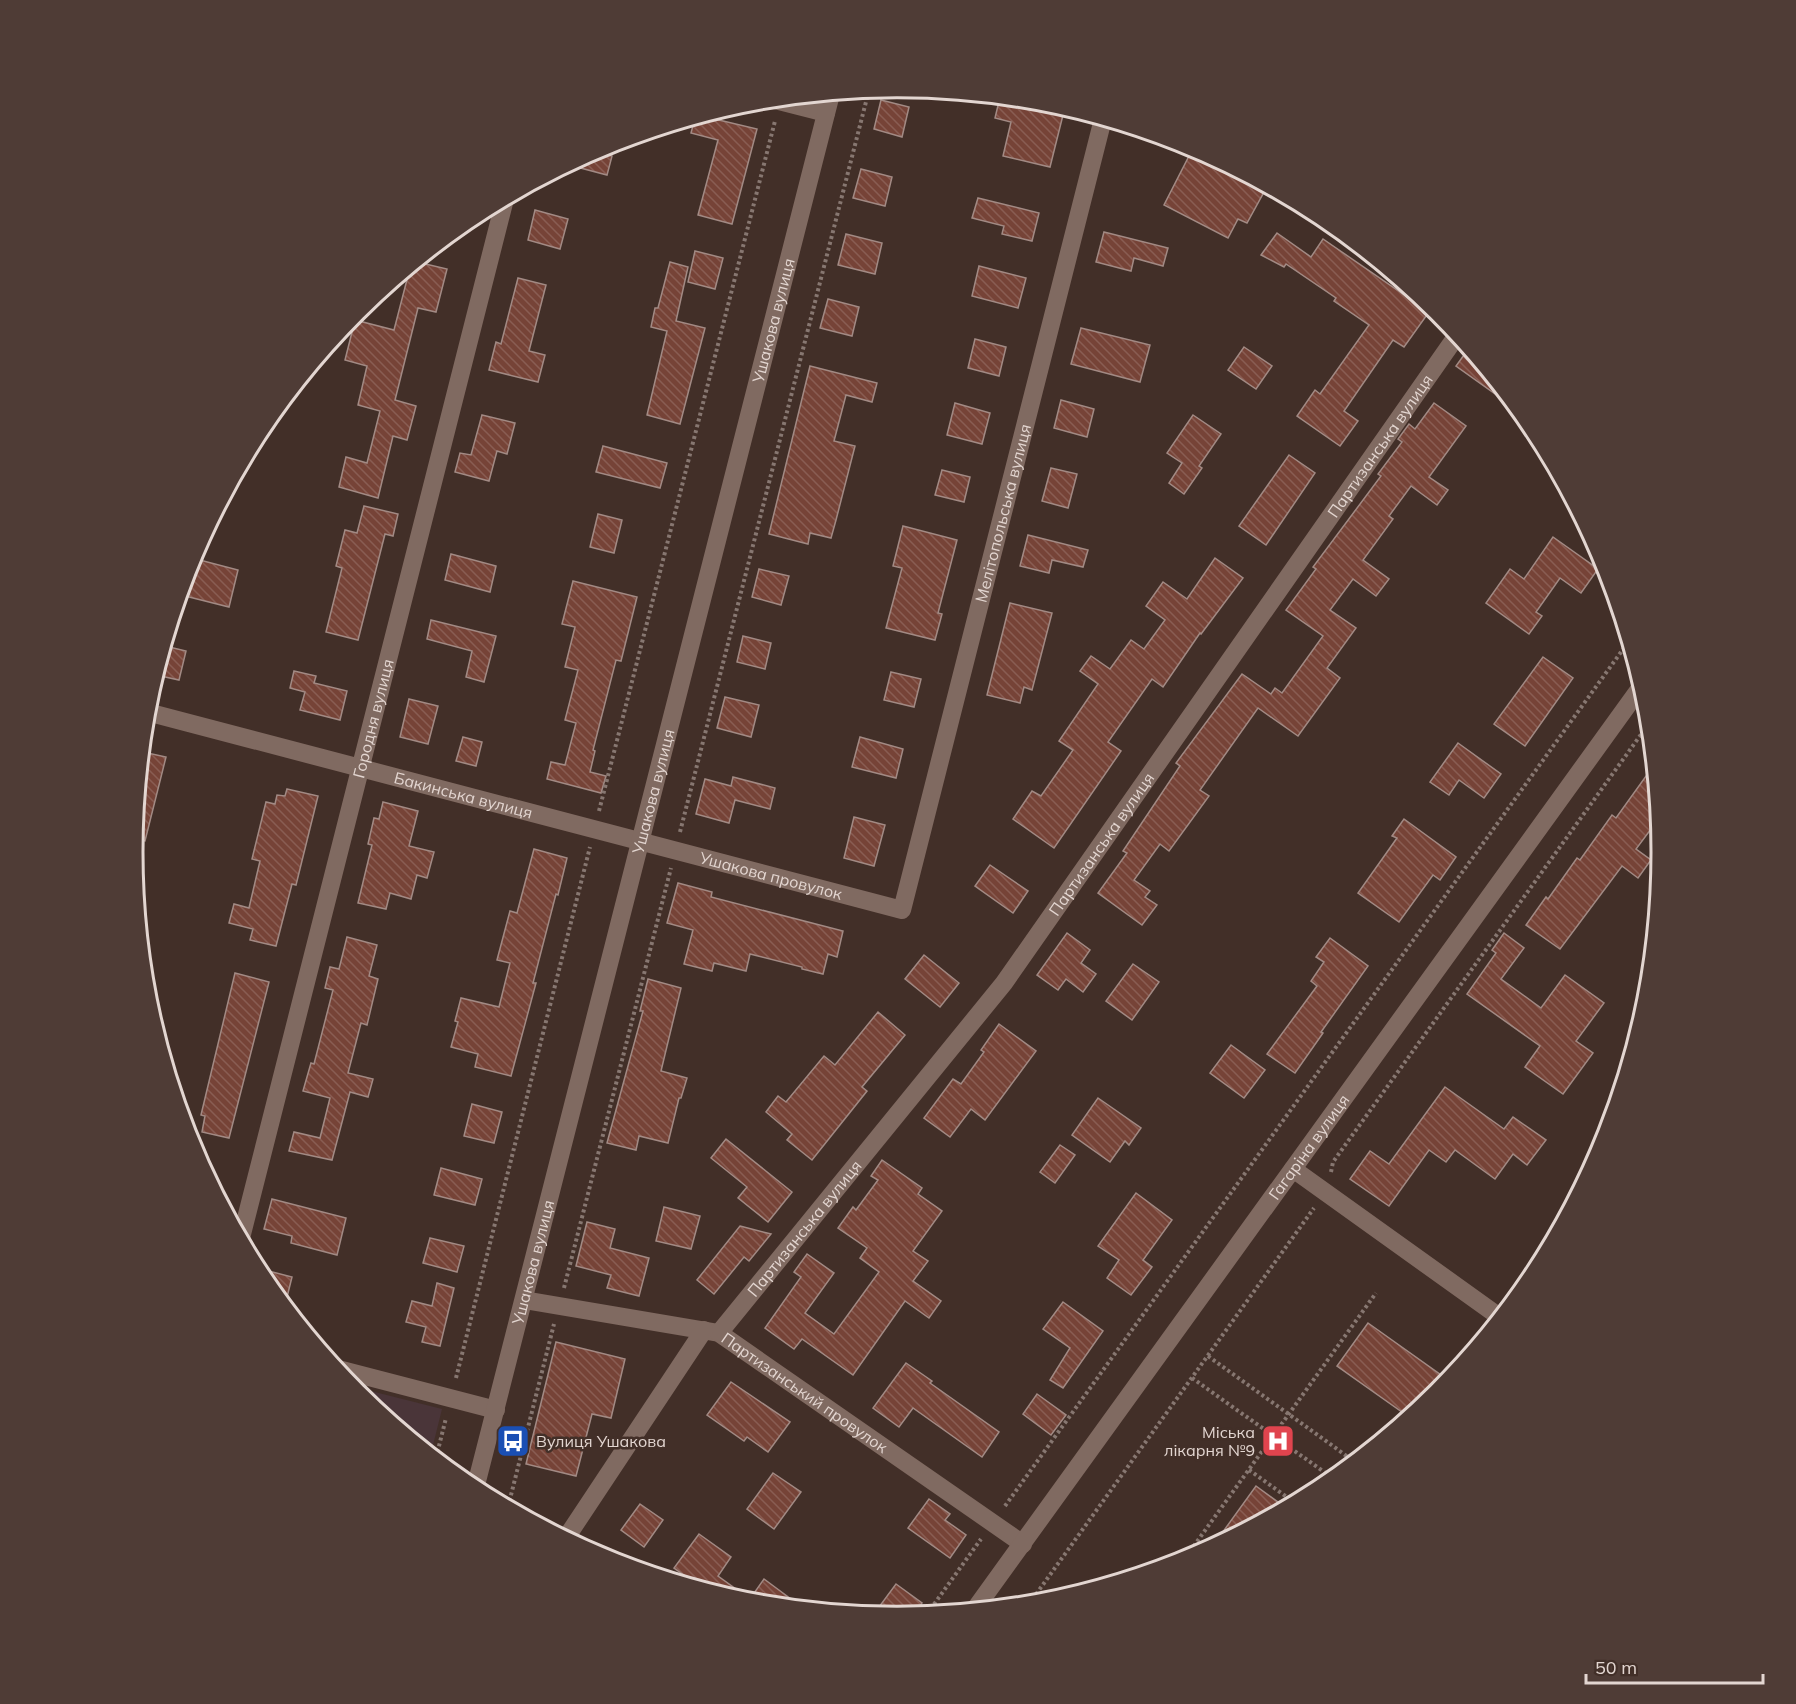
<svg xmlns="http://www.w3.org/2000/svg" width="1796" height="1704" viewBox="0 0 1796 1704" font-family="Mulish,sans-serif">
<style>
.education{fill:#4a3539}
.building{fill:url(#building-back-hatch);stroke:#a28a84;stroke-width:1.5}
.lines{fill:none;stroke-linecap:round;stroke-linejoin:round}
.path{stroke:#877771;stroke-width:4;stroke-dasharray:3 3;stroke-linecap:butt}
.minor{stroke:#806a61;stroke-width:18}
.labels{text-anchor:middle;stroke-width:5;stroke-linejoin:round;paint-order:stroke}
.street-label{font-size:16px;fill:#e3d6d1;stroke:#422f28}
.poi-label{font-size:16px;fill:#e3d6d1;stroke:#422f28;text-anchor:end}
.rim{fill:none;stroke:#e3d6d1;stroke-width:3}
</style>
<defs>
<pattern id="building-back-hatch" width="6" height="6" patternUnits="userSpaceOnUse" patternTransform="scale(1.5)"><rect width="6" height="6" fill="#764337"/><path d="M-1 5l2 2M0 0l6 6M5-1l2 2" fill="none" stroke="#895d53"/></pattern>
</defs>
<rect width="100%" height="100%" fill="#422f28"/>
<!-- education -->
<polygon class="education" points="351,1386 442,1409 431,1453 357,1393"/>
<!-- building -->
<g class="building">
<polygon points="1000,97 1048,102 1065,107 1050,167 1003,156 1011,122 995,118"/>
<polygon points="881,100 909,107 902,137 874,129"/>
<polygon points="702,116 757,129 732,224 698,215 718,140 691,133 695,118"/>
<polygon points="593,152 612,156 607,175 569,165"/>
<polygon points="1190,154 1264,192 1247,223 1238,219 1228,238 1164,205"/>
<polygon points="861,169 892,177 885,206 853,198"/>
<polygon points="978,198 1039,213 1032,241 1002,234 1004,226 972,218"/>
<polygon points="535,210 568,219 560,249 528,240"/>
<polygon points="1104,232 1168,248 1163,266 1134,258 1131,271 1096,262"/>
<polygon points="1277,233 1311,257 1323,239 1429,312 1404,347 1393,340 1344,411 1358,421 1340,446 1297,416 1315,390 1320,394 1369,325 1334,301 1336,298 1286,264 1284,267 1261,255"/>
<polygon points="846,234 882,243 875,274 838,265"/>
<polygon points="695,251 723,258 715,289 688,282"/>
<polygon points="417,262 447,269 436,312 418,308 395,400 416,406 407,440 393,436 378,498 339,487 346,457 367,463 380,411 358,405 367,366 345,360 355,320 394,330 410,268"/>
<polygon points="670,262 688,267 676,321 705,328 680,424 647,415 667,331 651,327 655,308 658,308"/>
<polygon points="979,266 1026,278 1018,308 972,296"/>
<polygon points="518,278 546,285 529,351 545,355 538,382 489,370 496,342 501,344"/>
<polygon points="828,299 859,307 852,336 820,328"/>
<polygon points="1081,328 1150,345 1140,382 1071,364"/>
<polygon points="975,339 1006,347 999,376 968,368"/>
<polygon points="1244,347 1272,366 1256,389 1228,370"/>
<polygon points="1469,348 1509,396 1505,401 1456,366"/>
<polygon points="810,366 877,383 872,402 846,395 834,441 855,446 836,520 831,538 810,533 808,544 769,534"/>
<polygon points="1061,400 1094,409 1087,437 1054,428"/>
<polygon points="955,403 990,413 982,444 947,435"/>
<polygon points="1434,403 1466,426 1429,477 1448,490 1437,505 1411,486 1389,516 1393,519 1363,560 1389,579 1376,596 1353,579 1330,610 1356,628 1327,668 1340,678 1298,736 1258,708 1200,790 1209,796 1169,851 1160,844 1134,880 1150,891 1145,897 1157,905 1142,925 1098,893 1127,853 1123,851 1180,766 1176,763 1242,674 1271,694 1275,688 1282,693 1323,636 1286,610 1316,569 1313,567 1381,476 1378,474 1402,442 1398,439 1409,424 1415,429"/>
<polygon points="482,415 515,423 507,454 497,451 489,481 455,472 460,453 471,455"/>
<polygon points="1193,415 1221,434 1199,466 1202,468 1184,494 1169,483 1182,463 1167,453"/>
<polygon points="603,446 667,463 660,488 596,472"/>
<polygon points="1289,455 1315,473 1266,545 1239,526"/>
<polygon points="1051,468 1077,474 1068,508 1042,501"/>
<polygon points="942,470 970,477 964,502 935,495"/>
<polygon points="364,506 398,514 393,536 385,534 358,640 326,632 342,568 336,566 345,530 357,533"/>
<polygon points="598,514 622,520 614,553 590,547"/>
<polygon points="903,526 957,540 938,613 942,614 935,640 886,628 902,568 893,566"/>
<polygon points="1028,535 1088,550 1083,567 1052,560 1049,573 1020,566"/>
<polygon points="1553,537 1598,569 1581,593 1560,578 1536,612 1542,616 1529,634 1486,603 1510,569 1524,579"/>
<polygon points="451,554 496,566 490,592 445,580"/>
<polygon points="192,558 238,570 229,607 181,595"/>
<polygon points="1215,558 1243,578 1201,634 1200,633 1163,687 1152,679 1108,742 1121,751 1054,848 1013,819 1032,791 1041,796 1073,750 1059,741 1098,684 1080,671 1091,656 1110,669 1131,640 1144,649 1165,620 1146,606 1163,582 1187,599"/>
<polygon points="759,569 789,576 781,605 752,597"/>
<polygon points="573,581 637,597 621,661 616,660 593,750 595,751 590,772 606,776 601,793 547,779 551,762 565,765 576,723 565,720 578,670 565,667 575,627 562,624"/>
<polygon points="1010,603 1052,613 1032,690 1024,687 1020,703 987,695"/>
<polygon points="431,620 496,636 484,682 466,677 472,651 427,639"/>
<polygon points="743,636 771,643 765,669 737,662"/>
<polygon points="165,646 186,651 179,680 156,675"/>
<polygon points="1543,657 1573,678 1525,746 1494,724"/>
<polygon points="294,671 316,676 314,683 347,691 340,720 300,710 305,692 290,688"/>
<polygon points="891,672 921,679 914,707 884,700"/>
<polygon points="725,697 759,705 751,737 717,728"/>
<polygon points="409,699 438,706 428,744 400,737"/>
<polygon points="463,737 482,742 476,766 456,761"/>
<polygon points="860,737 903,749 896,778 852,767"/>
<polygon points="1458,743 1501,774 1484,798 1459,780 1449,795 1430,782"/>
<polygon points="143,752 166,757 145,841 134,839"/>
<polygon points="1654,765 1660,817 1636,849 1651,860 1638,878 1622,866 1560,949 1526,925 1546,897 1548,899 1577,858 1580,860 1612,815 1616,818"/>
<polygon points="733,777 775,788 770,809 735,800 729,823 696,814 705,779 731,786"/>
<polygon points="287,789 318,796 296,885 292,884 276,946 250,940 253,929 229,923 234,904 249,908 260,861 252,859 266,802 275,804 277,795 285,796"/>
<polygon points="383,802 418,811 409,846 434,852 427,878 417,875 411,899 390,893 386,909 358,903 372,845 368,844 374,818 379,819"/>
<polygon points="854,817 885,825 874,866 844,858"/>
<polygon points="1404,819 1456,857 1440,880 1433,875 1399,922 1358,893 1397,838 1392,836"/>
<polygon points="534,849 567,858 558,895 556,894 533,983 536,983 511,1076 475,1067 478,1054 451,1047 458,1022 455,1021 461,998 499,1007 510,963 497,960 510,911 517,913"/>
<polygon points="990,865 1028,891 1013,913 975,886"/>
<polygon points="678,883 712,892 711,897 843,931 837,957 828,954 823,974 802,969 802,967 750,954 746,971 714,963 712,971 684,964 693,930 667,923"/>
<polygon points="1067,933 1090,950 1081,963 1096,974 1083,992 1066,979 1058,990 1037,975"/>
<polygon points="1504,933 1524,948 1501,979 1541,1008 1565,975 1604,1003 1576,1041 1593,1053 1563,1094 1525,1067 1540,1046 1467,994 1496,953 1492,950"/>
<polygon points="347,937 377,945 369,976 378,979 367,1025 361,1023 348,1073 373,1079 368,1097 350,1092 332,1160 289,1151 294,1132 320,1138 330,1098 303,1091 311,1063 314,1064 333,990 325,988 330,967 339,969"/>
<polygon points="1330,938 1368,966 1321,1032 1323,1033 1295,1073 1267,1054 1317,986 1311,981 1324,962 1316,957"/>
<polygon points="924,955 959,983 940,1007 905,979"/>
<polygon points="1133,964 1159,982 1132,1020 1106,1001"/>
<polygon points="235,973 269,982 229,1138 202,1132 205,1116 201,1115"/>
<polygon points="648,979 681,988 661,1071 687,1078 681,1098 679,1098 668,1143 639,1136 636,1150 607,1143 643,1011 640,1011"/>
<polygon points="878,1012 905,1035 862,1087 867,1091 812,1160 787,1140 792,1134 766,1112 778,1096 786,1102 824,1056 835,1065"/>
<polygon points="999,1024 1036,1051 985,1120 971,1109 950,1137 924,1118 953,1079 961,1084 984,1052 981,1050"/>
<polygon points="1231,1045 1265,1070 1244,1098 1210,1073"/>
<polygon points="1445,1087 1504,1129 1513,1117 1546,1140 1527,1165 1513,1154 1495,1179 1455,1150 1446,1162 1429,1150 1389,1206 1350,1179 1370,1151 1389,1164"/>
<polygon points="1098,1098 1141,1128 1129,1145 1125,1141 1110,1162 1072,1135"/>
<polygon points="472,1104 502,1112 494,1143 464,1136"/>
<polygon points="726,1139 792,1192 768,1222 738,1198 747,1187 711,1158"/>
<polygon points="1060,1145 1075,1155 1055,1183 1040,1172"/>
<polygon points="882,1160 922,1188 918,1194 942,1211 913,1251 928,1261 913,1281 941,1301 929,1318 905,1301 853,1375 802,1339 794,1349 765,1328 801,1277 794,1272 807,1254 834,1273 805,1313 834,1334 879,1272 860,1258 867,1248 838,1228 853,1207 856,1210 878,1180 871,1176"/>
<polygon points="441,1168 482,1179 475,1205 434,1195"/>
<polygon points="1136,1193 1172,1220 1143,1260 1152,1267 1131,1295 1107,1278 1119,1260 1098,1246"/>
<polygon points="272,1199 346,1218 337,1255 291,1243 292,1236 264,1229"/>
<polygon points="664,1207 700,1216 691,1249 656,1241"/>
<polygon points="587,1222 615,1229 610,1248 649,1258 639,1296 607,1288 611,1275 576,1266"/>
<polygon points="740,1226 771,1234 749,1261 744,1257 714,1294 697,1280"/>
<polygon points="430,1238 464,1246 457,1272 423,1263"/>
<polygon points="257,1268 292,1277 285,1305 262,1277"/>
<polygon points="437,1283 454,1288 440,1346 422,1342 426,1327 406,1322 412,1301 432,1306"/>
<polygon points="1063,1302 1103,1331 1063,1388 1050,1380 1070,1348 1043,1329"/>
<polygon points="1368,1323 1441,1375 1409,1417 1337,1366"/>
<polygon points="556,1342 625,1359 611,1418 592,1414 576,1476 526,1464"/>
<polygon points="906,1363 932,1381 930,1383 999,1432 982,1457 913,1408 899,1427 873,1408"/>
<polygon points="731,1382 790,1422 768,1452 747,1437 744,1441 707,1415"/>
<polygon points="1037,1394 1066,1415 1051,1435 1023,1414"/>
<polygon points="773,1473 801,1492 774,1529 747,1509"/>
<polygon points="1256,1486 1286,1508 1212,1547"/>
<polygon points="929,1499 950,1514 945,1520 966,1535 950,1558 908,1528"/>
<polygon points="640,1504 663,1520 644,1547 621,1530"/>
<polygon points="699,1534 731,1557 718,1576 750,1599 764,1579 803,1608 748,1602 702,1588 674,1568"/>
<polygon points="896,1584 922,1603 913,1616 892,1616 879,1607"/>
</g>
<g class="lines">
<!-- path -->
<g class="path">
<polyline points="599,811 775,121"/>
<polyline points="680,832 869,90"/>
<polyline points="1331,1172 1333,1162 1650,722"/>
<polyline points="564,1288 671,868"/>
<polyline points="1208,1356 1355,1462"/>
<polyline points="456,1378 590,847"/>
<polyline points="1192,1378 1334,1479"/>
<polyline points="436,1458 446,1418"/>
<polyline points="1249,1470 1295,1503"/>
<polyline points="1005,1506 1629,641"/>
<polyline points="508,1507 554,1324"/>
<polyline points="1183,1561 1376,1293"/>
<polyline points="1029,1604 1314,1208"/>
<polyline points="927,1614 981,1539"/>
</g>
<!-- minor -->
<g class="minor">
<polyline points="771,99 826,113"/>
<path id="s1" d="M 147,712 L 902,910 L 1103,119"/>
<polyline points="1293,1169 1501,1318"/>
<path id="s2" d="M 241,1238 L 505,199"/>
<path id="s3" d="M 524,1300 L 719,1333 L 1023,1544"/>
<path id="s4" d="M 719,1333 L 1004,983 L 1458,334"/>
<polyline points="338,1369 496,1410"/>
<path id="s5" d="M 475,1489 L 831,94"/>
<polyline points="566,1538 704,1330"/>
<path id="s6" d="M 975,1609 L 1643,684"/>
</g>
</g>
<!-- icons -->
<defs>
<g id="bus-square" transform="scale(1.725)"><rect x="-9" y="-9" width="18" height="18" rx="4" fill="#1a4fb4" stroke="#422f28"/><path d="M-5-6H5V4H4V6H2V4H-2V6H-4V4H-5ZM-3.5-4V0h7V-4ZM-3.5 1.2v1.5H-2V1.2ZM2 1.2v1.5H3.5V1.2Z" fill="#fff"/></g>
<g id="hospital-square" transform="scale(1.725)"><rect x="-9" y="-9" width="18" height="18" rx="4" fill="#e0444e" stroke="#422f28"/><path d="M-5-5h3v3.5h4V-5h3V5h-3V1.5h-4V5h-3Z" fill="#fff"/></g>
</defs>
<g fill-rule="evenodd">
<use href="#bus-square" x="513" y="1441"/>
<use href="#hospital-square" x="1278" y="1441"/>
</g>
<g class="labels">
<!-- street labels -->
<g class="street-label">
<text dy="6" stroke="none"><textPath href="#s5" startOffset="1206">Ушакова вулиця</textPath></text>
<text dy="6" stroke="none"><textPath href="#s4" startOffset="1107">Партизанська вулиця</textPath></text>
<text dy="6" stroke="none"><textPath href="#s1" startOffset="1190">Мелітопольська вулиця</textPath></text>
<text dy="6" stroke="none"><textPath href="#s2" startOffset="536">Городня вулиця</textPath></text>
<text dy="6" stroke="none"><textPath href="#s5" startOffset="720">Ушакова вулиця</textPath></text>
<text dy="6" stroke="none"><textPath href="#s1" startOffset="327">Бакинська вулиця</textPath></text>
<text dy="6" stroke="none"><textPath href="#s4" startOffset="621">Партизанська вулиця</textPath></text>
<text dy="6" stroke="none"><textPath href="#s1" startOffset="645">Ушакова провулок</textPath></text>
<text dy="6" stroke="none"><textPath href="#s6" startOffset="570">Гагаріна вулиця</textPath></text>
<text dy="6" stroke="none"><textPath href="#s4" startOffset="135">Партизанська вулиця</textPath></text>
<text dy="6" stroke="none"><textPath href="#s5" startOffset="234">Ушакова вулиця</textPath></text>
<text dy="6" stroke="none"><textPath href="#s3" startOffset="302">Партизанський провулок</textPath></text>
</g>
<!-- poi labels -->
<g class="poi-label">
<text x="1255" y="1438">Міська<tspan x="1255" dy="18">лікарня №9</tspan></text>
<text x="536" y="1447" text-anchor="start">Вулиця Ушакова</text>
</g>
</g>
<!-- crop -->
<path d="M0 0H1796V1704H0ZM143 852a754 754 0 1 1 1508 0a754 754 0 1 1-1508 0Z" fill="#4f3c36" fill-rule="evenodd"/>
<path class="rim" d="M143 852a754 754 0 1 1 1508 0a754 754 0 1 1-1508 0Z"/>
<!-- scale -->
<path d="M1586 1674v9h177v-9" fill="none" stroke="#e3d6d1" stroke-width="3"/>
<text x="1595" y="1674" font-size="18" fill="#e3d6d1" stroke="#422f28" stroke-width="4.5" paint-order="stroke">50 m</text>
</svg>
